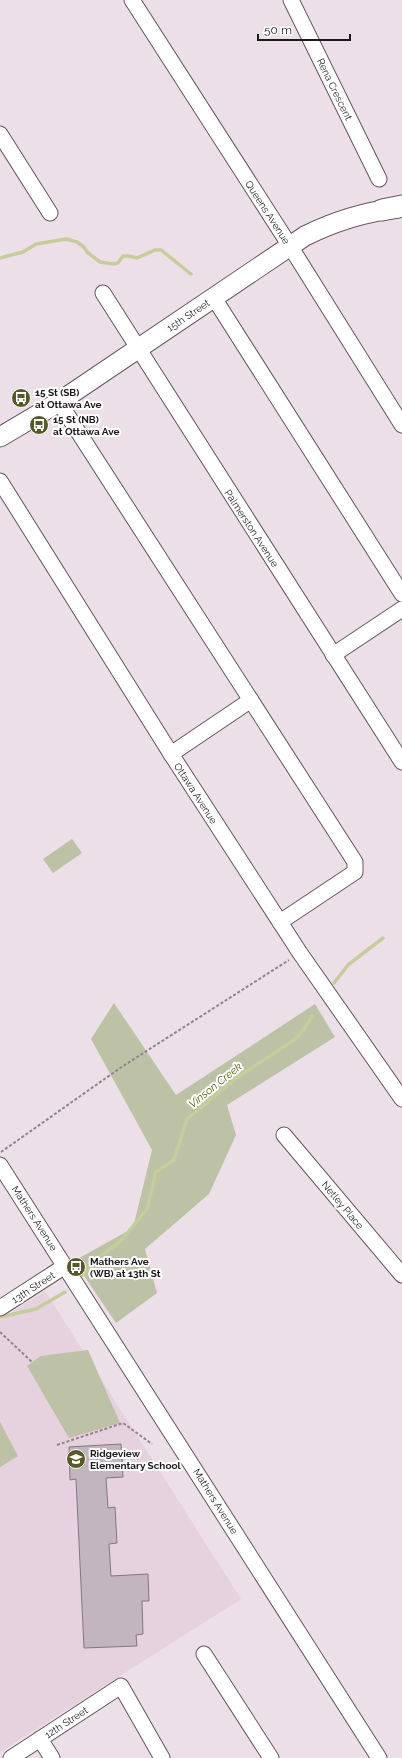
<svg xmlns="http://www.w3.org/2000/svg" width="402" height="1758" viewBox="0 0 402 1758" font-family="Raleway,sans-serif">
<style>
.built{fill:#e6d1de}
.green{fill:#bdc1a5}
.lines{fill:none;stroke-linecap:round;stroke-linejoin:round}
.stream{stroke:#c6cd9c;stroke-width:3.5}
.building{fill:#c2b5bd;stroke:#83777e}
.minor-casing{stroke:#62565d;stroke-width:17}
.major-casing{stroke:#62565d;stroke-width:21}
.highway-casing{stroke:#62565d;stroke-width:23}
.path{stroke:#8e858b;stroke-width:2;stroke-dasharray:3 2;stroke-linecap:butt}
.minor{stroke:#fff;stroke-width:15}
.major{stroke:#fff;stroke-width:19}
.highway{stroke:#fff;stroke-width:21}
.labels{text-anchor:middle;stroke-width:4;stroke-linejoin:round;paint-order:stroke}
.street-label{font-size:10px;fill:#1e191c;stroke:#fff}
.poi-label{font-size:10px;font-weight:bold;fill:#1e191c;stroke:#fff;text-anchor:start}
.water-label{font-size:11px;font-style:italic;fill:#565c0e;stroke:#fff}
</style>
<rect width="100%" height="100%" fill="#ecdfe7"/>
<!-- built -->
<polygon class="built" points="45,1291 241,1599 0,1752 0,1320"/>
<!-- green -->
<g class="green">
<polygon points="72,839 82,853 53,873 43,859"/>
<polygon points="114,1003 176,1095 315,1004 335,1037 227,1105 236,1135 209,1194 145,1249 157,1293 116,1323 74,1261 133,1228 152,1150 91,1039"/>
<polygon points="88,1350 120,1423 69,1438 27,1366 41,1356"/>
<polygon points="0,1422 18,1456 0,1467"/>
</g>
<g class="lines">
<!-- stream -->
<g class="stream">
<polyline points="0,258 23,252 36,244 66,239 77,242 84,247 87,252 100,262 113,264 118,263 123,256 129,256 137,258 155,250 161,250 191,274"/>
<polyline points="334,983 348,965 383,938"/>
<polyline points="81,1276 99,1257 120,1242 147,1209 156,1172 174,1160 187,1119 238,1077 294,1040 304,1029 312,1016"/>
<polyline points="0,1317 36,1309 65,1292"/>
</g>
</g>
<!-- building -->
<polygon class="building" points="121,1444 123,1477 106,1478 108,1508 115,1507 117,1543 109,1544 111,1576 148,1574 149,1601 142,1601 143,1634 136,1635 137,1646 84,1648 76,1479 70,1480 69,1447"/>
<g class="lines">
<!-- minor casing -->
<g class="minor-casing">
<g id="minor">
<polyline points="132,0 290,246 402,425"/>
<polyline points="291,0 379,179"/>
<polyline points="0,134 50,213"/>
<polyline points="103,293 402,762"/>
<polyline points="214,298 402,594"/>
<polyline points="59,402 355,862 355,872 280,922"/>
<polyline points="0,481 171,754 300,953 402,1099"/>
<polyline points="333,655 402,609"/>
<polyline points="171,754 251,700"/>
<polyline points="284,1135 402,1275"/>
<polyline points="0,1165 379,1758"/>
<polyline points="0,1308 65,1266"/>
<polyline points="204,1654 271,1758"/>
<polyline points="40,1739 52,1758"/>
<polyline points="11,1758 121,1686 162,1758"/>
</g>
</g>
<!-- major casing -->
<g class="major-casing">
<path id="major" d="M 0,437 L 59,402 L 305,236 C 335,221 364,212 398,208"/>
</g>
<!-- highway casing -->
<g class="highway-casing">
<polyline id="highway" points="382,210 402,206"/>
</g>
<!-- path -->
<g class="path">
<polyline points="1,1152 123,1066 289,960"/>
<polyline points="0,1332 32,1362"/>
<polyline points="57,1445 123,1423 152,1444"/>
</g>
<!-- minor -->
<use href="#minor" class="minor"/>
<!-- major -->
<use href="#major" class="major"/>
<!-- highway -->
<use href="#highway" class="highway"/>
</g>
<!-- icons -->
<defs>
<g id="bus-disc" transform="scale(1)"><circle r="9.5" fill="#555a28" stroke="#fff"/><path d="M-5-6H5V4H4V6H2V4H-2V6H-4V4H-5ZM-3.5-4V0h7V-4ZM-3.5 1.2v1.5H-2V1.2ZM2 1.2v1.5H3.5V1.2Z" fill="#fff"/></g>
<g id="school-disc" transform="scale(1)"><circle r="9.5" fill="#555a28" stroke="#fff"/><path d="M0-5L7-2L0 1L-7-2ZM-4 1L0 2.5L4 1V4Q0 6-4 4Z" fill="#fff"/></g>
</defs>
<g fill-rule="evenodd">
<use href="#bus-disc" x="21" y="398"/>
<use href="#bus-disc" x="39" y="425"/>
<use href="#bus-disc" x="76" y="1267"/>
<use href="#school-disc" x="76" y="1459"/>
</g>
<g class="labels">
<!-- street labels -->
<g class="street-label">
<text transform="translate(335 89) rotate(64)" y="4">Rena Crescent</text>
<text transform="translate(268 212) rotate(57)" y="4">Queens Avenue</text>
<text transform="translate(188 315) rotate(-34)" y="4">15th Street</text>
<text transform="translate(252 528) rotate(57)" y="4">Palmerston Avenue</text>
<text transform="translate(196 793) rotate(57)" y="4">Ottawa Avenue</text>
<text transform="translate(343 1205) rotate(50)" y="4">Netley Place</text>
<text transform="translate(35 1218) rotate(57)" y="4">Mathers Avenue</text>
<text transform="translate(33 1287) rotate(-33)" y="4">13th Street</text>
<text transform="translate(216 1501) rotate(58)" y="4">Mathers Avenue</text>
<text transform="translate(66 1722) rotate(-33)" y="4">12th Street</text>
</g>
<!-- poi labels -->
<g class="poi-label">
<text x="35" y="396">15 St (SB)<tspan x="35" dy="12">at Ottawa Ave</tspan></text>
<text x="53" y="423">15 St (NB)<tspan x="53" dy="12">at Ottawa Ave</tspan></text>
<text x="90" y="1265">Mathers Ave<tspan x="90" dy="12">(WB) at 13th St</tspan></text>
<text x="90" y="1457">Ridgeview<tspan x="90" dy="12">Elementary School</tspan></text>
</g>
<!-- water labels -->
<g class="water-label">
<text transform="translate(215 1085) rotate(-39)" y="4">Vinson Creek</text>
</g>
</g>
<!-- scale -->
<path d="M258 34v6h92v-6" fill="none" stroke="#1e191c" stroke-width="2"/>
<text x="264" y="34" font-size="12" fill="#1e191c" stroke="#ffffff" stroke-width="3" paint-order="stroke">50 m</text>
</svg>
